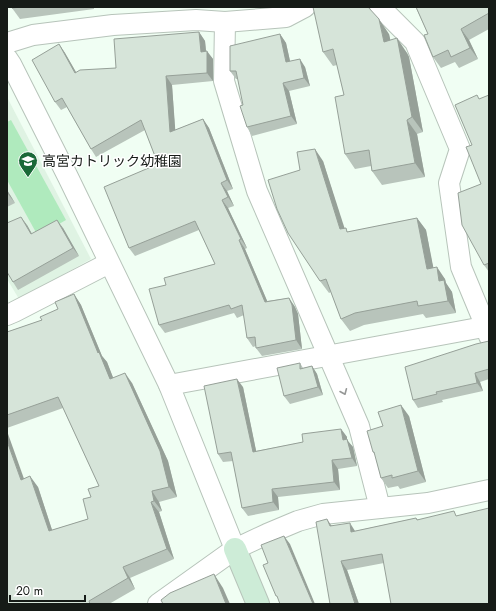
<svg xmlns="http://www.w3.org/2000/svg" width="496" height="611" viewBox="0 0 496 611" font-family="Jost,'Noto Sans JP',sans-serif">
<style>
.built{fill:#dff3e3}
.green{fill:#afeabd}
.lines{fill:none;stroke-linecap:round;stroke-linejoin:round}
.street-casing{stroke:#b7c4ba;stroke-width:22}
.secondary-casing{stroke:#b7c4ba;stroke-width:24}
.street{stroke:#fff;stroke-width:20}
.secondary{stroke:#cdecd7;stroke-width:22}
.wall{fill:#b8c4bb}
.shaded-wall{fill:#96a098}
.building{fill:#d6e4d9;stroke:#96a098}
.oneway{stroke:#969897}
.labels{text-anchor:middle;stroke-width:3;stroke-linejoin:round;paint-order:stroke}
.poi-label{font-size:14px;fill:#161b17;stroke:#fff;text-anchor:start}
</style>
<rect width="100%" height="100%" fill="#f0fef3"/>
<!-- built -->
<polygon class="built" points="7,97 91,259 19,299 7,279"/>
<!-- green -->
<polygon class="green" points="11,120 66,220 38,236 7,180 7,122"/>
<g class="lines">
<!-- street casing -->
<g class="street-casing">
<g id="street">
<polyline points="380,7 415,42 460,149 449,183 461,267 486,327 489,336"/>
<polyline points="225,22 224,81 257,191 359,426 380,508"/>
<polyline points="7,43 33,35 113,25 196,20 225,22 286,17 305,7"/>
<polyline points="7,58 11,64 68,177 169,385 235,549"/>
<polyline points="7,315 14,312 109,263"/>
<polyline points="169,385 489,326"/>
<polyline points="158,604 235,549 267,534 298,521 323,514 428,503 489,490"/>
</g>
</g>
<!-- secondary casing -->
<g class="secondary-casing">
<polyline id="secondary" points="235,549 258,604"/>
</g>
<!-- street -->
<use href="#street" class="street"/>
<!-- secondary -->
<use href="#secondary" class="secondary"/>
</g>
<!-- wall -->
<g class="wall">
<polygon points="14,7 94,7 94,9 20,19 12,8"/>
<polygon points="415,7 489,7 489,29 469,40 478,59 459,68 455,62 441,68 433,57 428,34 416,8"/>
<polygon points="199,32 205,41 206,51 213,59 213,81 172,85 175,130 203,119 209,128 233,189 227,191 234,206 228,208 247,248 245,249 267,301 289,298 295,307 298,314 302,349 262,356 256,348 256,346 253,347 247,338 244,315 237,318 234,313 165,333 159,325 166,285 215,264 199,230 135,256 129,248 158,164 145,130 96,157 91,149 67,107 61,110 55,102 59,44 65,53 76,72 116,68"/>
<polygon points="280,34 286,43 290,61 305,67 310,86 289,91 297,124 252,136 247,127 243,105 238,79 236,79 230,71"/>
<polygon points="389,34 390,40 407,53 409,57 423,132 417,134 425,177 382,185 372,171 371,166 355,169 345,154 344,95 337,65 333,66 323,52"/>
<polygon points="489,95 489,272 484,265 481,184 480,99"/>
<polygon points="323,161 344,229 348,232 417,218 426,230 433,268 445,279 446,283 452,292 456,313 426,318 423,314 364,325 350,331 341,319 331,292 329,293 320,281 300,170"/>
<polygon points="7,190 15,203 7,207"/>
<polygon points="27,225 32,234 63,228 79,256 18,290 13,282"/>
<polygon points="74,294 81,305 102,356 107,362 113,378 132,383 168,461 177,497 159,502 162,511 159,512 174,559 130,578 135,589 109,604 7,604 24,479 38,487 52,530 88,519 91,497 99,486 63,408 7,428 7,332 42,320 58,309"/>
<polygon points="489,341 489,379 480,382 483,391 442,400 443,402 418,408 413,400"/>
<polygon points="300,363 303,368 312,366 317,374 323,395 290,404 284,396"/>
<polygon points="243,387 256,451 303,442 341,429 347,437 347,440 353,447 357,466 338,469 340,490 278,497 279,510 248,516 242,508 233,461 223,462 218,454"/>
<polygon points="409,416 426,482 400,489 398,486 388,488 381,478 375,455 373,452 383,426"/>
<polygon points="416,518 418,520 384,563 347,570 359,604 316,522 355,531"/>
</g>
<!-- shaded-wall -->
<g class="shaded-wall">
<polygon points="379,19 389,34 394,56 384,42"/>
<polygon points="461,29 469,40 478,59 470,48"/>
<polygon points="199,32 205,41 207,61 201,52"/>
<polygon points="280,34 286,43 292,70 286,62"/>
<polygon points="397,38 407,53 409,57 423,132 412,117"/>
<polygon points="59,44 65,53 81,81 75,73"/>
<polygon points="207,51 213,59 213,81 207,73"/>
<polygon points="300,59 305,67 310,86 304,78"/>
<polygon points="166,76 172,85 176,140 170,132"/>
<polygon points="283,83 289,91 297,124 291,116"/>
<polygon points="203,119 209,128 233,189 227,180"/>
<polygon points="407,120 417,134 425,177 415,163"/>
<polygon points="315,149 323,161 349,242 340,229"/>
<polygon points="221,183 227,191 234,206 228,197"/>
<polygon points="7,190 15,203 8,194 7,192"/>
<polygon points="222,200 228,208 247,248 241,239"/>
<polygon points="21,217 27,225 37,243 31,234"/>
<polygon points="417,218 426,230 436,281 427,269"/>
<polygon points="57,220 63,228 79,256 73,248"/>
<polygon points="239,240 245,249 271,310 265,302"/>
<polygon points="437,267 445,279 446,283 452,292 456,313 448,301 439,281"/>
<polygon points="74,294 81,305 102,356 107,362 118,390 110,379 98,353"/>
<polygon points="289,298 295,307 298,314 302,349 296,340"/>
<polygon points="312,366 317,374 323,395 318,387"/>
<polygon points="125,373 132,383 168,461 177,497 169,487"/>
<polygon points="475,373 480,382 483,391 477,383"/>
<polygon points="237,379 243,387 258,460 253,452"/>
<polygon points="401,405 409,416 426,482 418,471"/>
<polygon points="341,429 347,437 347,440 353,447 357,466 352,458 343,440"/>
<polygon points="7,431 28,490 21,480 7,441"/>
<polygon points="332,460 338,469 340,490 334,482"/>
<polygon points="30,476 38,487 56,542 49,531"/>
<polygon points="272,489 278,497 279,510 273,502"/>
<polygon points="152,491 159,502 162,511 154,501"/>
<polygon points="151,502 159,512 174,559 167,549"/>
<polygon points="327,519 333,528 330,526"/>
<polygon points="350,523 355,531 351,532"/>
<polygon points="284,536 290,544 315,604 313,604"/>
<polygon points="341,561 347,570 359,604 355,604"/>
<polygon points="123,567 130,578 135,589 128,578"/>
<polygon points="214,574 223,588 230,604 226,604"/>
</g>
<!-- building -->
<g class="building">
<polygon points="14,7 22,7 12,8"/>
<polygon points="313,7 368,7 379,19 384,42 397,38 398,42 412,117 407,120 415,163 372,171 369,150 345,154 335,97 344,95 333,49 323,52"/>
<polygon points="416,7 489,7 489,13 461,29 470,48 451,57 448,50 433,57 424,35 428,34"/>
<polygon points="199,32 201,52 207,51 207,73 166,76 170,132 203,119 227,180 221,183 228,197 222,200 241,239 239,240 265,302 289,298 292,305 296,340 256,348 255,337 247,338 242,305 231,309 229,305 159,325 149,289 166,285 164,278 215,264 195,221 129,248 104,187 158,164 141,120 91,149 62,98 55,102 32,60 59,44 75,73 80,70 116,68 114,39"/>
<polygon points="280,34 286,62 300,59 304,78 283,83 291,116 247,127 240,106 243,105 236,71 230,71 230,46"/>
<polygon points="477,95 479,99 489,95 489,263 484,265 462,225 458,193 481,184 466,147 472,145 455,105"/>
<polygon points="315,149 340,229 346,228 347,232 417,218 427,269 437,267 439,281 444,280 448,301 418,306 417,301 355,313 341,319 326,279 320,281 288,233 277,209 268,180 300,170 297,152"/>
<polygon points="21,217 31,234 57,220 73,248 13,282 7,272 7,223"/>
<polygon points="74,294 98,353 99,352 110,379 125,373 160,451 169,487 152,491 154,501 151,502 167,549 123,567 128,578 89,601 90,604 7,604 7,441 21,480 30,476 49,531 88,519 83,499 91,497 88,489 99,486 58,397 7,415 7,332 42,320 40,317 58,309 55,302"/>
<polygon points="489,341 489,369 475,373 477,383 436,392 437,394 413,400 405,367 476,344"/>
<polygon points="300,363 300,369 312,366 318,387 284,396 277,368"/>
<polygon points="237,379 253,452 303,442 302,434 341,429 343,440 347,439 352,458 332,460 334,482 272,489 273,502 242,508 231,452 218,454 204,386"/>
<polygon points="401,405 418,471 392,478 392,475 381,478 374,452 373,452 367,431 383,426 378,412"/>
<polygon points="489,508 489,604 391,604 382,554 341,561 355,604 330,604 316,522 327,519 330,526 350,523 351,532 416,518 417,520 454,511 456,516"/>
<polygon points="284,536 313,604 280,604 277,596 276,596 263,565 268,563 261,545"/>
<polygon points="214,574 226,604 163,604 161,600 170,593"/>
</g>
<!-- one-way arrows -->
<defs><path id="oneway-chevron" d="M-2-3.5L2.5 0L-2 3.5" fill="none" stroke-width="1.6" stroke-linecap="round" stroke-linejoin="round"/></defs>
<use class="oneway" href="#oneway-chevron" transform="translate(344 392) rotate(67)"/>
<!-- icons -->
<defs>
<g id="school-pin" transform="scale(1)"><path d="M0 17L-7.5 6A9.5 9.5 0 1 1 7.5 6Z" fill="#1a6938" stroke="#fff"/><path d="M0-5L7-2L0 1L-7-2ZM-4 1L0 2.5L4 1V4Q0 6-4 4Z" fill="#fff"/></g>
</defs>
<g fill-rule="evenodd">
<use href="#school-pin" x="28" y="161"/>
</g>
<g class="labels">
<!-- poi labels -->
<g class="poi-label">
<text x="42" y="166">高宮カトリック幼稚園</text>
</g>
</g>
<!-- border -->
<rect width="496" height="611" fill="none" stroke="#161b17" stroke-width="16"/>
<!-- scale -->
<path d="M10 595v6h75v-6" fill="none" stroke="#161b17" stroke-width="2"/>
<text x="16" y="595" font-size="12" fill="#161b17" stroke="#ffffff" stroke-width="3" paint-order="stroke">20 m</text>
</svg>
